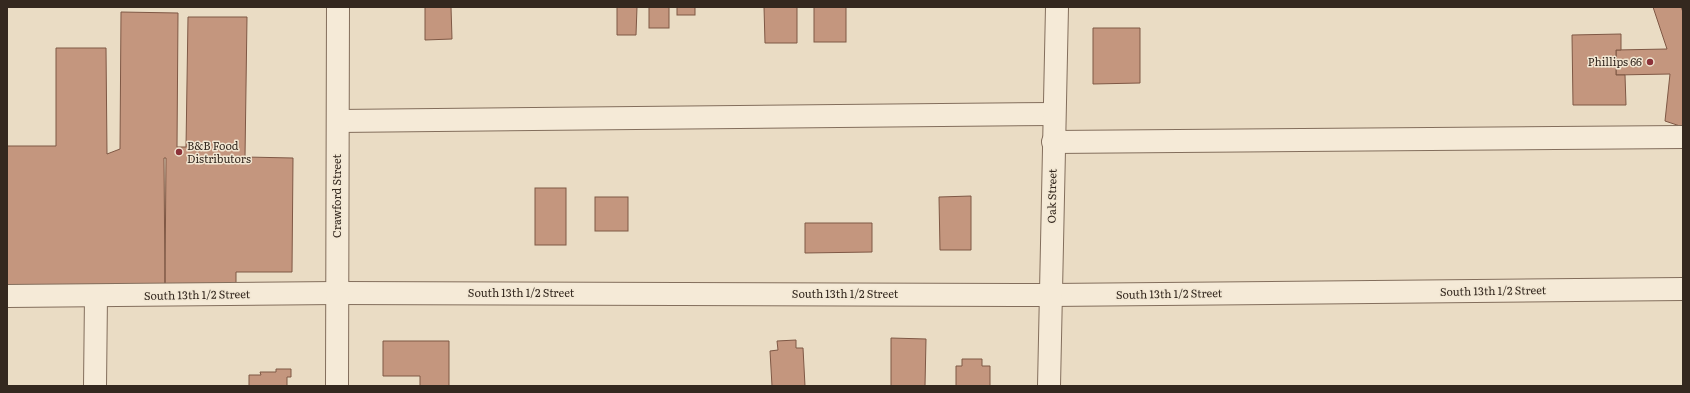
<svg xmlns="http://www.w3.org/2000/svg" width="1690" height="393" viewBox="0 0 1690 393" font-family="Literata,serif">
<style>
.building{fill:#c4967e;stroke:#7f5845}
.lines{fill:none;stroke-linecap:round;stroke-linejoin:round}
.minor-casing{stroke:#836e5c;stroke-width:24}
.minor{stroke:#f5ead7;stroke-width:22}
.poi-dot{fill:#8c3239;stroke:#f2e7d3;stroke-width:1.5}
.labels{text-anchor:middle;stroke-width:3;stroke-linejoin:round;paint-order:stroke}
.poi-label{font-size:11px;fill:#34281f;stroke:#f2e7d3;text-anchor:end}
.street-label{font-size:11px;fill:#34281f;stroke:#f2e7d3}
</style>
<rect width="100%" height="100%" fill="#eadcc4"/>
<!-- building -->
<g class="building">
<polygon points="425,7 451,7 452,39 425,40"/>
<polygon points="617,7 637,7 636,35 617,35"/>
<rect x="649" y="7" width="20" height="21"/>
<rect x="677" y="7" width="18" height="8"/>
<polygon points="764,7 797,7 797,43 765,43"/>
<rect x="814" y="7" width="32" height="35"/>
<polygon points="1653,7 1681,7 1683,12 1683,127 1665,121 1670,74 1616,75 1616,50 1667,49"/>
<polygon points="121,12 178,13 177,147 186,147 188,17 247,17 245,157 293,158 292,272 236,272 236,284 165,284 166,158 164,158 165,288 7,289 7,146 56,146 56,48 106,48 107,154 120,149"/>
<polygon points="1093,28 1140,28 1140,83 1093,84"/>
<polygon points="1621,34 1621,50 1616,50 1616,75 1625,75 1626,105 1573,105 1572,35"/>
<rect x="535" y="188" width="31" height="57"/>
<polygon points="971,196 971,250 940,250 939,197"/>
<rect x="595" y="197" width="33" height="34"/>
<polygon points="805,223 872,223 872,252 805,253"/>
<polygon points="891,338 926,339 925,386 891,386"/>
<polygon points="796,340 796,348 803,348 805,386 772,386 770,351 778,350 777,341"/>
<polygon points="383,341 449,341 449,386 420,386 420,376 383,376"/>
<polygon points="962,359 982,359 982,366 990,366 990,386 956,386 956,366 962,366"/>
<polygon points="276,369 291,369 291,377 287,377 287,386 249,386 249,375 261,375 260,372 276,372"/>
</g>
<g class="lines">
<!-- minor casing -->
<g class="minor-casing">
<g id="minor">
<polyline points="338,121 1054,114"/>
<polyline points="1053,142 1683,137"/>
<polyline points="7,296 337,293 1050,295 1683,289"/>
<polyline points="95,386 96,296"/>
<polyline points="337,386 338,7"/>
<polyline points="1049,386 1057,7"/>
</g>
</g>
<!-- minor -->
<use href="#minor" class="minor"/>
</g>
<!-- markers -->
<g class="poi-dot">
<circle cx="1650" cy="62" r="4"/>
<circle cx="179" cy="152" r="4"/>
</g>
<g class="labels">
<!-- poi labels -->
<g class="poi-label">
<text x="1642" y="66">Phillips 66</text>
<text x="187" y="150" text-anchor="start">B&amp;B Food<tspan x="187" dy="13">Distributors</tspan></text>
</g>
<!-- street labels -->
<g class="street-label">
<text transform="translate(337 196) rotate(-90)" y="4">Crawford Street</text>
<text transform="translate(1052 196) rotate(-89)" y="4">Oak Street</text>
<text transform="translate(1493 291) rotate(-1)" y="4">South 13th 1/2 Street</text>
<text x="521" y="297">South 13th 1/2 Street</text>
<text x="845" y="298">South 13th 1/2 Street</text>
<text transform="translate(1169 294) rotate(-1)" y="4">South 13th 1/2 Street</text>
<text transform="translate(197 295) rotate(-1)" y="4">South 13th 1/2 Street</text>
</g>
</g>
<!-- border -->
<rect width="1690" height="393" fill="none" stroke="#34281f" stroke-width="16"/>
</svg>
